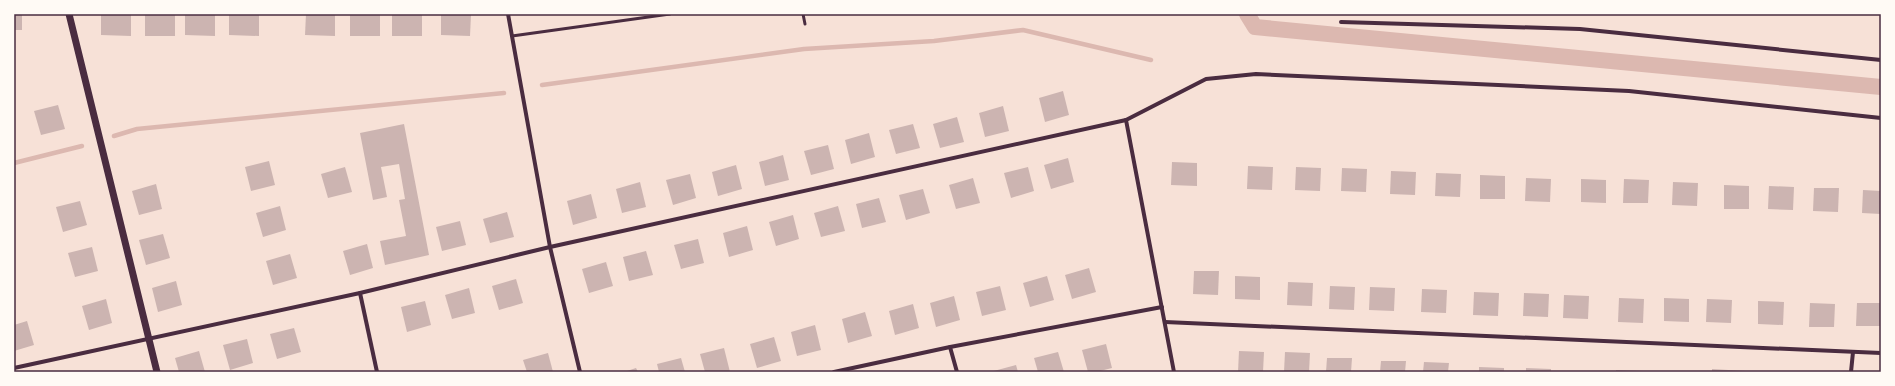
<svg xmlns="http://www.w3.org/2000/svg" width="1895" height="386" viewBox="0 0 1895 386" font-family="Lato,sans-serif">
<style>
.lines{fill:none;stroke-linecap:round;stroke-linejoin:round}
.stream{stroke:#dcb8b0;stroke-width:4.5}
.canal{stroke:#dcb8b0;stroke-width:16}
.building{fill:#ccb4b1}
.service{stroke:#4a2c40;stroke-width:3}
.minor{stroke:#4a2c40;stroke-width:4}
.tertiary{stroke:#4a2c40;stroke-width:7}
.neatline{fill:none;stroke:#4a2c40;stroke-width:1.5}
</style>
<rect width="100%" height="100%" fill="#f7e1d7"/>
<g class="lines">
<!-- stream -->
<g class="stream">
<polyline points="542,85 804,49 934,41 1023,30 1151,60"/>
<polyline points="114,136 137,129 504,93"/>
<polyline points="14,163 82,146"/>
</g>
<!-- canal -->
<polyline class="canal" points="1247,14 1255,27 1881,87"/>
</g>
<!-- building -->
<g class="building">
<rect x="14" y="14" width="8" height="16"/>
<polygon points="101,14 131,14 131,36 101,35"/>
<rect x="145" y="14" width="30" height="22"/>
<polygon points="185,14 215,14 215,36 185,35"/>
<polygon points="229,14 259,14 259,36 229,35"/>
<polygon points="306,14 335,14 335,36 305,35"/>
<rect x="350" y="14" width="30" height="22"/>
<rect x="392" y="14" width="30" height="22"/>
<polygon points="441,14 471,14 470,36 441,35"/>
<polygon points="1063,91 1069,115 1045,122 1039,98"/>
<polygon points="58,105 65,129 41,135 34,111"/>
<polygon points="1003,106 1009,131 985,137 979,113"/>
<polygon points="957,117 964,142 940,148 933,124"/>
<polygon points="404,124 429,255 385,265 380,241 406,236 399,200 405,199 399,164 381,167 387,197 373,200 360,133"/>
<polygon points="913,124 920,148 896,154 889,130"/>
<polygon points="869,133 875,157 851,164 845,140"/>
<polygon points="828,145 834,169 811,175 804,151"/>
<polygon points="783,155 789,180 765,186 759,162"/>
<polygon points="1068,158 1074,182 1051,189 1044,165"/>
<polygon points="269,161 275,185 251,191 245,167"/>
<polygon points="1172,162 1197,163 1197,186 1171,185"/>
<polygon points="736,165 742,189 718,196 712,172"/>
<polygon points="1248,166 1273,167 1272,190 1247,189"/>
<polygon points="345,167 352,192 328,198 321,174"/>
<polygon points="1028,167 1034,191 1011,198 1004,173"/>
<polygon points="1296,167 1321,168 1320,191 1295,190"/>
<polygon points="1342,168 1367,169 1366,192 1341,191"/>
<polygon points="1391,171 1416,172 1415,195 1390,194"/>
<polygon points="1436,173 1461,174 1460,197 1435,196"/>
<polygon points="690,174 696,198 673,205 666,180"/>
<polygon points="1480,175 1505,176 1505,199 1480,199"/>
<polygon points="973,178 980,203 956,209 949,185"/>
<polygon points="1526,178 1551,179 1550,202 1525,201"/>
<polygon points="1581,179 1606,180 1606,203 1581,202"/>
<polygon points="1624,179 1649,180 1648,203 1623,203"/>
<polygon points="640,182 646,207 622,213 616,189"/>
<polygon points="1673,182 1698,183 1697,206 1672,205"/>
<polygon points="156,184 162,209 139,215 132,191"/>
<polygon points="1724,185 1749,186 1749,209 1724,209"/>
<polygon points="1769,186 1794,187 1793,210 1768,209"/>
<polygon points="1814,188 1839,188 1838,212 1813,211"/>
<polygon points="923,189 930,213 906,220 899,195"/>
<polygon points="1863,190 1881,191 1881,214 1862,213"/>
<polygon points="591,194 597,218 573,225 567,201"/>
<polygon points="879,198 886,222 862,228 856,204"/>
<polygon points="80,201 87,225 63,232 56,207"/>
<polygon points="280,206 286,230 263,237 256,213"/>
<polygon points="838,206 845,231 821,237 814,213"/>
<polygon points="507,212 514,237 490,243 483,219"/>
<polygon points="793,215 799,239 776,246 769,222"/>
<polygon points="460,221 466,245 442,251 436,227"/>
<polygon points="747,226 753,250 729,257 723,233"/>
<polygon points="163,234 170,258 146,265 139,240"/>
<polygon points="698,239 704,263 681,269 674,245"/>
<polygon points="367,244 373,268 350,275 343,251"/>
<polygon points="92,247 98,271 75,277 68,253"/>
<polygon points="646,251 653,275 629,281 623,257"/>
<polygon points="290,254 297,278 273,285 266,261"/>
<polygon points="606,262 613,286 589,293 582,269"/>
<polygon points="1089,268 1096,292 1072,299 1065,275"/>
<polygon points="1194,271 1219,271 1218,295 1193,294"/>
<polygon points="1047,276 1054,300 1030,307 1023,283"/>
<polygon points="1235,276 1260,277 1260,300 1235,299"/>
<polygon points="516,279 523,303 499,310 492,286"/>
<polygon points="176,281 182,305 158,312 152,288"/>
<polygon points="1288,282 1313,283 1312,306 1287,305"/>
<polygon points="1000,286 1006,310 982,316 976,292"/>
<polygon points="1330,286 1355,287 1354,310 1329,309"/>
<polygon points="1370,287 1395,288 1394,311 1369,310"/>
<polygon points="469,288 475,313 452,319 445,295"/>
<polygon points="1422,289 1447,290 1446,313 1421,312"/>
<polygon points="1474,292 1499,293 1498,316 1473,315"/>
<polygon points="1524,293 1549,294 1548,317 1523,316"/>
<polygon points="1564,295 1589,296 1588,319 1563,318"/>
<polygon points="954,296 960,320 936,327 930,303"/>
<polygon points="1619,298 1644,299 1643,323 1618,322"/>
<polygon points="1664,298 1689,299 1689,322 1664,321"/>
<polygon points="106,299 112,323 89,330 82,306"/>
<polygon points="1707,299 1732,300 1731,323 1706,322"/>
<polygon points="425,301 431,325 407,332 401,307"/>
<polygon points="1758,301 1784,302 1783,325 1758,324"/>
<polygon points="1810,303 1835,304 1834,327 1809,327"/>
<polygon points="1857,303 1881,303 1881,326 1856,326"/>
<polygon points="913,304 919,328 895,335 889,311"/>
<polygon points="865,312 872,336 848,343 842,319"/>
<polygon points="27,321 34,345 14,351 14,325"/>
<polygon points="815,325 821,350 797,356 791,332"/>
<polygon points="294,328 301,352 277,359 270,334"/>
<polygon points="774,337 781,361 757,368 750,344"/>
<polygon points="247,339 253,363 230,370 223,345"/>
<polygon points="1106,344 1112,368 1096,372 1088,372 1082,350"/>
<polygon points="724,348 730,372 705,372 700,354"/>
<polygon points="199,351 205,372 179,372 175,358"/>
<polygon points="1239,351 1264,352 1263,372 1238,372"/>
<polygon points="1058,352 1064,372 1038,372 1034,358"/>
<polygon points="1285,352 1310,353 1309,372 1284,372"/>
<polygon points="548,353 553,372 527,372 523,360"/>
<polygon points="681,358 685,372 659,372 657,364"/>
<polygon points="1327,358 1352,358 1351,372 1326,372"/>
<polygon points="1381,361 1406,361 1405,372 1380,372"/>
<polygon points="1424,362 1449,363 1448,372 1423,372"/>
<polygon points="1016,365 1018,372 990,372"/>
<polygon points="1479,367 1504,368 1504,372 1479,372"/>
<polygon points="636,368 638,372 624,372"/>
<polygon points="1526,368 1551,369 1551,372 1526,372"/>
<polygon points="1712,369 1745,371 1745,372 1712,372"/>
<polygon points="1616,370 1643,371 1643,372 1616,372"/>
</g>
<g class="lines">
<!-- service -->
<g class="service">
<polyline points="803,14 805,24"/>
<polyline points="512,36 670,14"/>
</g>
<!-- minor -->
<g class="minor">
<polyline points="508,14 550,247 580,372"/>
<polyline points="1341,22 1580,29 1881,60"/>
<polyline points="1126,120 1174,372"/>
<polyline points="360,293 377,372"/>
<polyline points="1165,322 1881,353"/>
<polyline points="950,347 957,372"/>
<polyline points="14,368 360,293 550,247 1126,120 1206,79 1256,74 1629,91 1881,118"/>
<polyline points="834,372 950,347 1162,307"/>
<polyline points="1851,372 1853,352"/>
</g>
<!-- tertiary -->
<polyline class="tertiary" points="69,14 157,372"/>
</g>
<!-- border -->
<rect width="1895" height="386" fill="none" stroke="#fffaf5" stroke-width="30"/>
<rect x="15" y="15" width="1865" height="356" class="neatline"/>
</svg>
